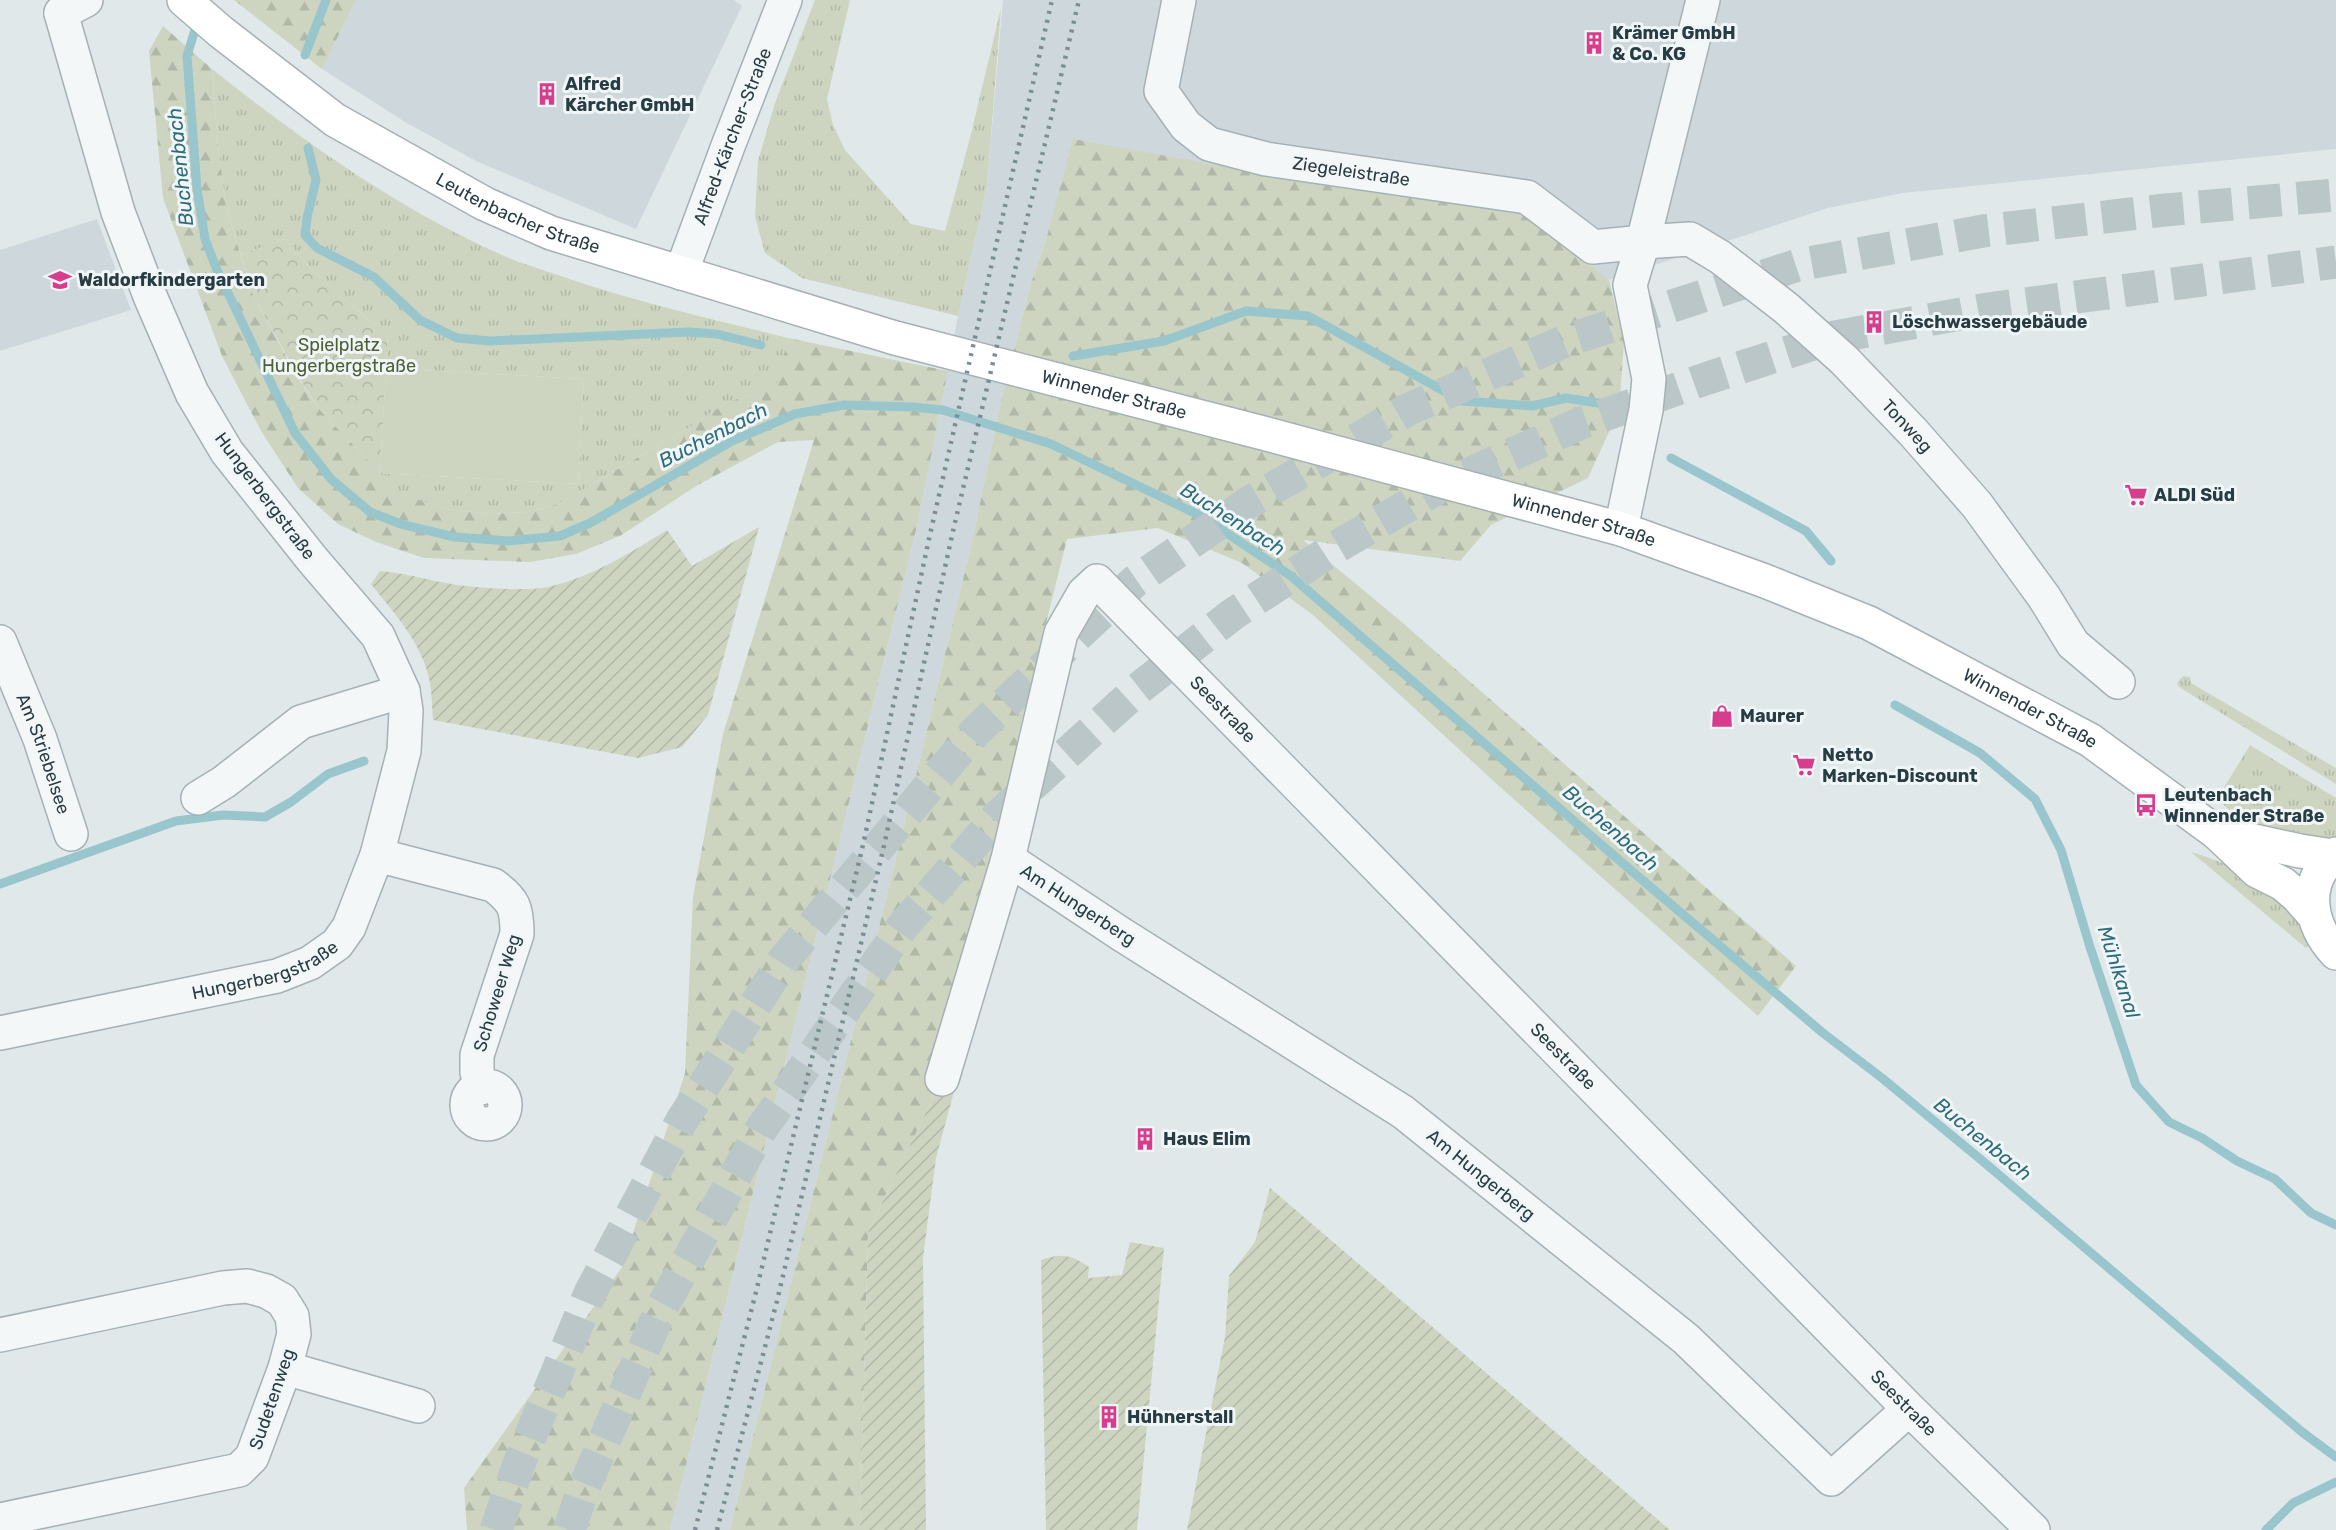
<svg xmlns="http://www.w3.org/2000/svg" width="2336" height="1530" viewBox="0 0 2336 1530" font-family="Rubik,sans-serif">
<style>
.built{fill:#ced8dc}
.grass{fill:url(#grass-tufts)}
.forest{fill:url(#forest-firs)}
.park{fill:url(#park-crowns)}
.garden{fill:url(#garden-furrows)}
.pitch{fill:#cdd5c1}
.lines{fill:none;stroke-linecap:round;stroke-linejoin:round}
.stream{stroke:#99c5cd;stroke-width:9}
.highway-tunnel{stroke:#bbc6c9;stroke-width:33;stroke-dasharray:33 16;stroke-linecap:butt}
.street-casing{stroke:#a5b1b5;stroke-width:36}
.secondary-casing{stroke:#a5b1b5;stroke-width:36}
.street{stroke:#f4f7f8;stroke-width:33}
.secondary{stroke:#fff;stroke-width:33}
.rail{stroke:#798e95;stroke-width:4.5;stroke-dasharray:3 6;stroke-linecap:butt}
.labels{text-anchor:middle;stroke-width:6;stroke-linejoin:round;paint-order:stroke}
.poi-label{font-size:18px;font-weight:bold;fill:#283c43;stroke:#f0f6f8;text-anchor:start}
.street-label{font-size:18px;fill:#283c43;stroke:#f0f6f8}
.park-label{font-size:18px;fill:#4c6034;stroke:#f0f6f8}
.water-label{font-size:20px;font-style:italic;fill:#2f6c7a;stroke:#f0f6f8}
</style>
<defs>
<pattern id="grass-tufts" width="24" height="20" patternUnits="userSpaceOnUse" patternTransform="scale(1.5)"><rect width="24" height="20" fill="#cdd5c1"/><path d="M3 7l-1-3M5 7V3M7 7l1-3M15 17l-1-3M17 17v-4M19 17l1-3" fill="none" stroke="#b0b8a7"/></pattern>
<pattern id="forest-firs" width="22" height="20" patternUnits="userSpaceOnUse" patternTransform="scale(1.5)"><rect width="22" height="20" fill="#cdd5c1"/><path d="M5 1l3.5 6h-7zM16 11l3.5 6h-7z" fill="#b0b8a7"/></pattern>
<pattern id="park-crowns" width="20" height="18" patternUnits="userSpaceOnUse" patternTransform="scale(1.5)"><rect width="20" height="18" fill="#cdd5c1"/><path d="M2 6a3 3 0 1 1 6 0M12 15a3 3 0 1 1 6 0" fill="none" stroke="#b0b8a7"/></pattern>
<pattern id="garden-furrows" width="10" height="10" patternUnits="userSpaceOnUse" patternTransform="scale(1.5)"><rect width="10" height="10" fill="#cdd5c1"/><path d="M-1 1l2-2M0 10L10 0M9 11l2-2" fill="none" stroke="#b0b8a7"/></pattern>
</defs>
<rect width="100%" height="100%" fill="#e0e8ea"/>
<!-- built -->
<g class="built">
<polygon points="356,0 734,0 742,6 636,229 476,161 405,122 322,69"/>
<polygon points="1003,0 2336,0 2336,149 1903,193 1828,208 1609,280 1521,207 1326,185 1046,240 1031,283 1001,402 972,542 903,830 730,1530 670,1530 917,526 958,316 987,186"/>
<polygon points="97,219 131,310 0,351 0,250"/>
</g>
<!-- grass -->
<g class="grass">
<polygon points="815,0 850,0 827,99 833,125 845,150 911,224 945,231 970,138 1001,8 987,186 958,316 802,278 765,253 755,216 758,161 775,103"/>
<path d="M 212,69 C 304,142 401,211 509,258 C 526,265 544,270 561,276 C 635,302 712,319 788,338 L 777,387 L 727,402 L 687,429 L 558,504 L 528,512 L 490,514 L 446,509 L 406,496 L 380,473 L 578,484 L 584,379 L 386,368 L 388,335 C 350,305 316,277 285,239 L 241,255 L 226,207 L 218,145 Z"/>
<polygon points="2183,676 2190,677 2191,683 2336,768 2336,784 2179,687 2177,683"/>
<polygon points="2250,745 2336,798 2336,837 2325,842 2244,823 2217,799"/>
<path d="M 2191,852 C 2231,864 2276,883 2299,920 C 2303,928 2306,938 2309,946 L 2306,948 Z"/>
</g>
<!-- forest -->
<g class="forest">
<polygon points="234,0 356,0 322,69"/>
<polygon points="163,26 212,69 218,145 226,207 253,295 299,380 321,411 380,473 407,496 446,509 490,514 528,512 558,504 687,429 727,402 776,387 788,338 948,371 917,526 670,1530 467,1530 464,1488 622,1267 685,1073 693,897 723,734 814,440 778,442 696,486 620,536 576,554 530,562 424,558 376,542 338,524 298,488 261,431 222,356 163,198 149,51"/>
<polygon points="1073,139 1326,185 1521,207 1609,280 1624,342 1619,410 1588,478 1491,525 1460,561 1303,540 1397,618 1796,966 1758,1016 1499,786 1313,615 1242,563 1158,528 1067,539 1017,740 1010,894 942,1079 868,1232 860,1530 730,1530 903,830 972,542 1001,402 1031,283 1046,240"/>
</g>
<!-- park -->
<path class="park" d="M 285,239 C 316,277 350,305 388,335 L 380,473 L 321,411 L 300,380 L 253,295 L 241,255 Z"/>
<!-- garden -->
<g class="garden">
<path d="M 759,527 L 708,715 L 682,747 L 638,758 L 433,720 C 432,708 432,695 430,683 C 423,644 395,614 371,584 L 380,571 C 406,573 431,581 457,585 C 479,588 532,592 552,586 C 593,576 632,552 667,530 L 692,566 Z"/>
<polygon points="983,984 936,1158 923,1258 926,1530 860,1530 868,1232 942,1079"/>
<polygon points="1270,1188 1670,1530 1187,1530 1225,1337 1229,1276 1255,1242"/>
<path d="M 1130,1242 L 1164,1248 L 1137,1530 L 1046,1530 L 1041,1260 C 1062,1253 1070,1254 1089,1267 L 1088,1278 L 1122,1275 Z"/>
</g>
<!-- pitch -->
<polygon class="pitch" points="386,368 584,379 578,484 380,473"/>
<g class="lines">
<!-- stream -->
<g class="stream">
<polyline points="198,20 187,56 197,189 205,239 217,270 295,433 331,479 370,512 401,524 455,537 508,541 560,536 590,523 732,441 795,414 844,405 912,407 943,410 1051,444 1201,516 1291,576 1634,873 1823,1033 1882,1078 1985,1163 2302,1432 2336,1457"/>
<polyline points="305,55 326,0"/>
<polyline points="308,148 316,180 307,218 305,235 317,248 374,277 420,320 457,338 490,341 688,332 717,334 761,345"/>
<polyline points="1073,356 1164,341 1246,311 1308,316 1462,401 1532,406 1566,398 1611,405"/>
<polyline points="1671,458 1806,531 1831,561"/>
<polyline points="1895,705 1980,753 2035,799 2061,850 2090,947 2136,1085 2169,1122 2202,1138 2237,1161 2275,1179 2311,1213 2336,1225"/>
<polyline points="0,884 176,821 223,815 265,817 291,802 328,774 364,761"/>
<polyline points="2266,1530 2293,1503 2336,1482"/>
</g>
<!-- highway-tunnel -->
<g class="highway-tunnel">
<polyline points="496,1530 518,1466 590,1293 681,1122 783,961 973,734 1134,582 1248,503 1407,410 1565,341 1798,265 1983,231 2165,210 2336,195"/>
<polyline points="569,1530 583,1490 661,1309 760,1131 903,926 997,817 1138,689 1233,614 1333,549 1438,488 1579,424 1708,378 1835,337 1988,309 2336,262"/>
</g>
<!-- street casing -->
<g class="street-casing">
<g id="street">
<path id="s1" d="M 1179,0 L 1161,91 L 1186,126 L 1209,144 L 1266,159 L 1527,197 L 1593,247 L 1643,242 L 1630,285 L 1649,379 L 1646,410 L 1621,529"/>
<path id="s2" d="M 1703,0 L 1643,242 L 1690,239 L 1720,257 L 1786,308 L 1844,360 L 1913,432 L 1977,505 L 2044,597 L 2073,644 L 2118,682"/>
<polyline points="61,13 86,0"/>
<path id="s3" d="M 681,273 L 728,146 L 785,0"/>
<path id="s4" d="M 0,642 L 40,739 L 71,834"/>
<polyline points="198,798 224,782 301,722 403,691"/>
<path d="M 377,855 L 493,885 C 514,900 517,908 517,934 L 477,1055 L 477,1072 L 481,1088"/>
<path id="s5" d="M 0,1033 L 277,976 L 310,963 L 337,944 L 349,927 L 377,855 L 404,751 L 406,711 L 403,691 L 378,636 L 312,559 L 227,452 L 192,393 L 150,296 L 118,212 L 61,13"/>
<polyline points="942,1079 1008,859"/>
<circle cx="486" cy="1105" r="19"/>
<polyline points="0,1335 223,1288 247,1286 266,1291 282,1300 292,1316 294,1334 285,1368 252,1457 239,1470 0,1520"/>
<polyline points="285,1368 418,1406"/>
<path id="s6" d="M 1909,1409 L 1831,1479 L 1686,1339 L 1403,1112 L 1121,934 L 1008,859 L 1061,633 L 1084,593 L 1097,581 L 1909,1409 L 2033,1530"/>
</g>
</g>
<!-- secondary casing -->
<g class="secondary-casing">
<g id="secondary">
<path id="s7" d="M 184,0 L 221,32 L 335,120 L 485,204 L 551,233 L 895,338 L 1263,433 L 1621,529 L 1765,581 L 1869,623 L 2090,740 L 2217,833 L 2257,871 L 2283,884 L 2297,896 L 2313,914"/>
<polyline points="2217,833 2300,851 2333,856"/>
<path d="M 2336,854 C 2301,881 2309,925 2336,953"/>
</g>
</g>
<!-- street -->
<use href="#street" class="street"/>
<!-- secondary -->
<use href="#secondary" class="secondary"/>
<!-- rail -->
<g class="rail">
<polyline points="695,1530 756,1292 863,845 929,539 1052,0"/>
<polyline points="717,1530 777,1301 883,850 953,531 1079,0"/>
</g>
</g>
<!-- icons -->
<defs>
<g id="building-bare" transform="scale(1.8)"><path d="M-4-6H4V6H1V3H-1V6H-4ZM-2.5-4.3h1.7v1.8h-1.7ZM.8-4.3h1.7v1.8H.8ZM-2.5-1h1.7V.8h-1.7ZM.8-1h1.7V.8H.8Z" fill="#d73d8d" stroke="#f0f6f8" stroke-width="2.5" paint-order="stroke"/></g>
<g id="school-bare" transform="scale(1.8)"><path d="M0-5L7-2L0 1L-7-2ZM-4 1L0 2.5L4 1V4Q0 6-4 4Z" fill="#d73d8d" stroke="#f0f6f8" stroke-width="2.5" paint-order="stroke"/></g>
<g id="supermarket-bare" transform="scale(1.8)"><path d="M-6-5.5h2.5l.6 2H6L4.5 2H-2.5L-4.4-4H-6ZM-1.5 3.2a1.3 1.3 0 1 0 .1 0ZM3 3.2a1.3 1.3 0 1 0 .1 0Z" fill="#d73d8d" stroke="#f0f6f8" stroke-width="2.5" paint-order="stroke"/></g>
<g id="shop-bare" transform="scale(1.8)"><path d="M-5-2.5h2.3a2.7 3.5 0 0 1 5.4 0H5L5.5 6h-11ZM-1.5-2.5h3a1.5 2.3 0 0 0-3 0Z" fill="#d73d8d" stroke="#f0f6f8" stroke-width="2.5" paint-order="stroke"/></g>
<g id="bus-bare" transform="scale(1.8)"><path d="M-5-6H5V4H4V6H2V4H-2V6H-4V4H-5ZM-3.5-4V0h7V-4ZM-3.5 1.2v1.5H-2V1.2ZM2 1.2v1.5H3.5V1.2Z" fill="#d73d8d" stroke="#f0f6f8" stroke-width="2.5" paint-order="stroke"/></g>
</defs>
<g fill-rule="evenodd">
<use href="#building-bare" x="1594" y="43"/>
<use href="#building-bare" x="547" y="94"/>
<use href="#school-bare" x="60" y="280"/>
<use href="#building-bare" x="1874" y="322"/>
<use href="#supermarket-bare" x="2136" y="495"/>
<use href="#shop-bare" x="1722" y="716"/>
<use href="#supermarket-bare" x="1804" y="765"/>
<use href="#bus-bare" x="2146" y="805"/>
<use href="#building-bare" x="1145" y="1139"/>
<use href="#building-bare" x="1109" y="1417"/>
</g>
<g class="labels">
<!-- poi labels -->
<g class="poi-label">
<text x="1612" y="39">Krämer GmbH<tspan x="1612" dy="21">&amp; Co. KG</tspan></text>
<text x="565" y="90">Alfred<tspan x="565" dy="21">Kärcher GmbH</tspan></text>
<text x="78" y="286">Waldorfkindergarten</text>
<text x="1892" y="328">Löschwassergebäude</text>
<text x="2154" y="501">ALDI Süd</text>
<text x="1740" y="722">Maurer</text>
<text x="1822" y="761">Netto<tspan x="1822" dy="21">Marken-Discount</tspan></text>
<text x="2164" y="801">Leutenbach<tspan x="2164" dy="21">Winnender Straße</tspan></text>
<text x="1163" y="1145">Haus Elim</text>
<text x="1127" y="1423">Hühnerstall</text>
</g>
<!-- street labels -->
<g class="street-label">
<text dy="6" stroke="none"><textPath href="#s3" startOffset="146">Alfred-Kärcher-Straße</textPath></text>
<text dy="6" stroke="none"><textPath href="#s1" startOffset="310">Ziegeleistraße</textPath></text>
<text dy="6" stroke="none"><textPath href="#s7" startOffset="399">Leutenbacher Straße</textPath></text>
<text dy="6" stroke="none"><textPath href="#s7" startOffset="1023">Winnender Straße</textPath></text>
<text dy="6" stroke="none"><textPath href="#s2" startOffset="584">Tonweg</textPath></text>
<text transform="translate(265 496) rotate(53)" y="6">Hungerbergstraße</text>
<text dy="6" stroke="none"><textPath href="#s7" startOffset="1509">Winnender Straße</textPath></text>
<text dy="6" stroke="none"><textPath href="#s7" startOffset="1995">Winnender Straße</textPath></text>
<text dy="6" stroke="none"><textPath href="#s6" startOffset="1614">Seestraße</textPath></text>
<text dy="6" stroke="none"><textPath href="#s4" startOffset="120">Am Striebelsee</textPath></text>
<text transform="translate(1078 905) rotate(33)" y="6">Am Hungerberg</text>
<text dy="6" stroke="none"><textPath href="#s5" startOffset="273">Hungerbergstraße</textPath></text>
<text transform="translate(497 993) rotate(-73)" y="6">Schoweer Weg</text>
<text dy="6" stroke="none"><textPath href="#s6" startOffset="2100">Seestraße</textPath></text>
<text transform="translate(1481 1175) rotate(39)" y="6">Am Hungerberg</text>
<text transform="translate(272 1399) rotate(-71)" y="6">Sudetenweg</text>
<text dy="6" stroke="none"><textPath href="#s6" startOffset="2586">Seestraße</textPath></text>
</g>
<!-- park labels -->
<g class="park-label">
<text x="339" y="351">Spielplatz<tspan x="339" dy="21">Hungerbergstraße</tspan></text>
</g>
<!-- water labels -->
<g class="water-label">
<text transform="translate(180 167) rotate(-96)" y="7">Buchenbach</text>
<text transform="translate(713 435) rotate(-27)" y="7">Buchenbach</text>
<text transform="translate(1233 519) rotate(32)" y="7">Buchenbach</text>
<text transform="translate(1611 828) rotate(41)" y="7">Buchenbach</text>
<text transform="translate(2119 972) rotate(72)" y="7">Mühlkanal</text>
<text transform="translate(1983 1139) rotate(39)" y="7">Buchenbach</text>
</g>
</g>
</svg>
